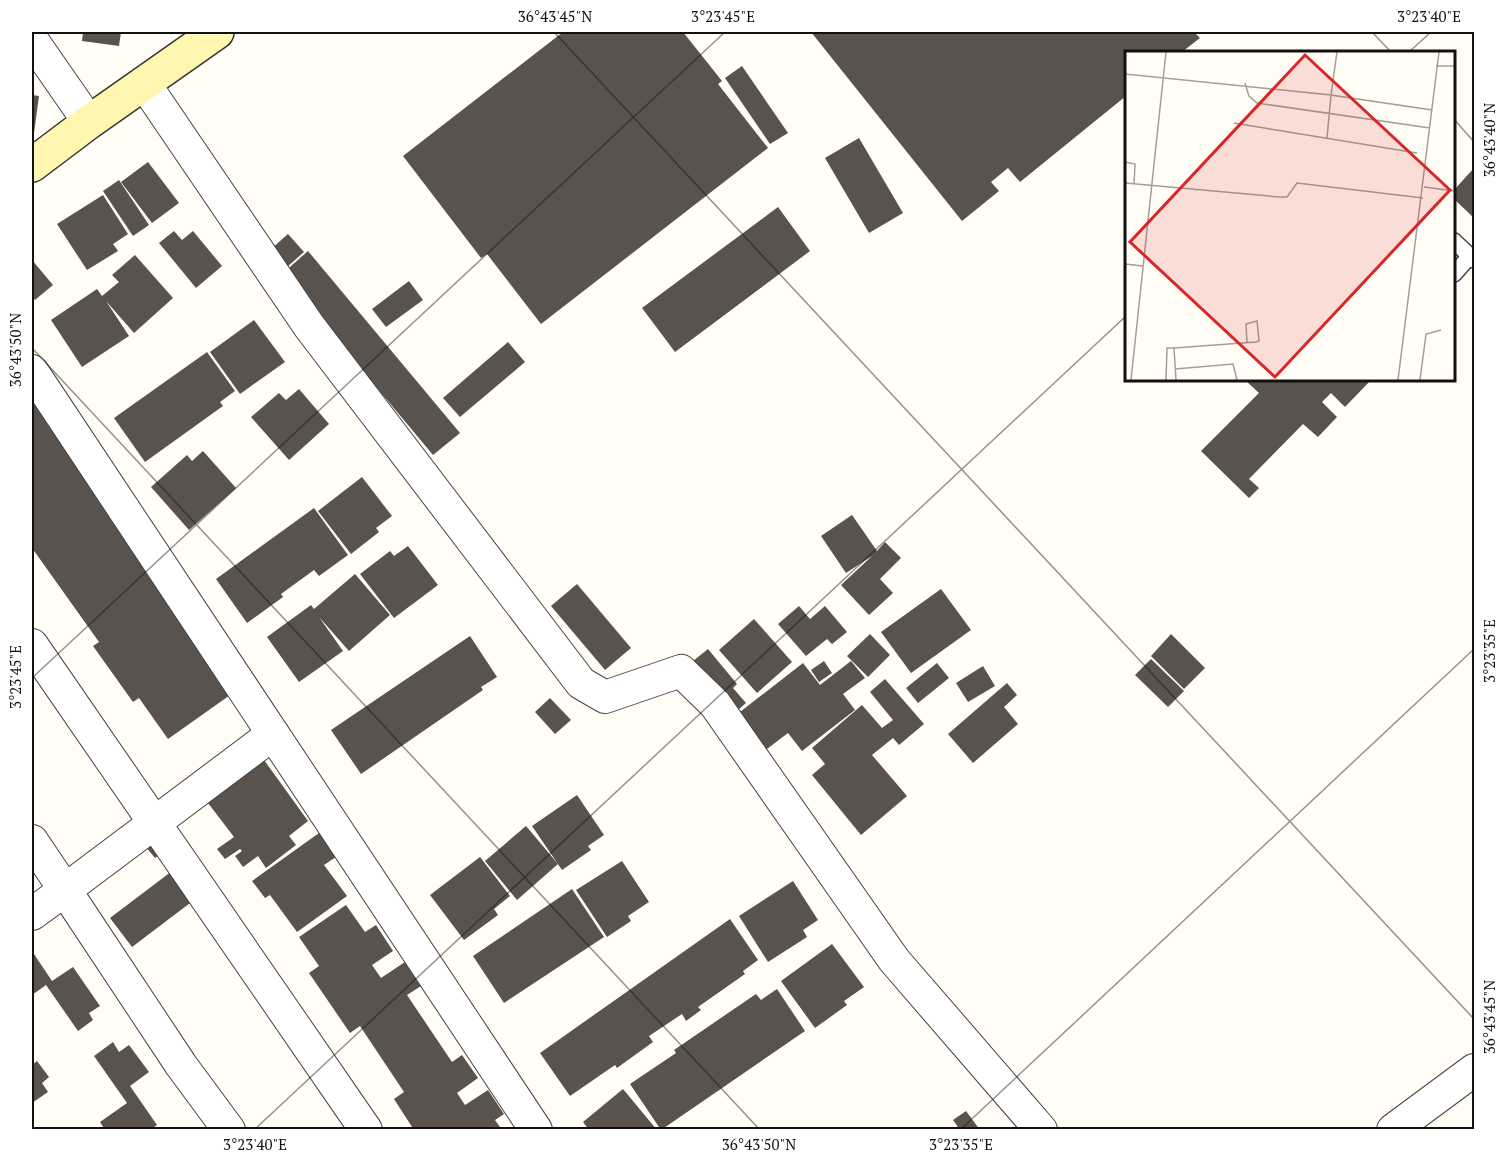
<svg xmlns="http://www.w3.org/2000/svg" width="1506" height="1161" viewBox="0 0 1506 1161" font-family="'PT Serif',serif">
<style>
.building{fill:#5a524d}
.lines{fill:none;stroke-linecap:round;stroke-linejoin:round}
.lane-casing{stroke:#444;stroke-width:18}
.street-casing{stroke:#444;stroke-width:34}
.secondary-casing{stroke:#333;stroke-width:36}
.lane{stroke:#fff;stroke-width:15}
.street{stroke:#fff;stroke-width:32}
.secondary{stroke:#fff6b0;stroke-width:33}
.ticks{fill:none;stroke:#111;stroke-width:1.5;stroke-opacity:0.45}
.inset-road{fill:none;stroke:#a09f9a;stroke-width:1.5}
.view{fill:#d62828;fill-opacity:0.15;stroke:#d62828;stroke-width:3}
.inset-edge{fill:none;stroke:#111;stroke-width:3}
.neatline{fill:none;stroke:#111;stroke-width:2}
.ticks-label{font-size:15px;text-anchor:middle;fill:#111}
</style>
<rect width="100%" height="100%" fill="#fffdf5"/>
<!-- building -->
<g class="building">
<polygon points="83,32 121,32 119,46 82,41"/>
<polygon points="563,32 683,32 722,81 718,84 768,148 541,324 487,254 481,258 403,156"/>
<polygon points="811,32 1194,32 1200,38 1182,52 1126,52 1126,96 1020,182 1008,168 991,182 999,191 962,221"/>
<polygon points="742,66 788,133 770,144 725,78"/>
<polygon points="32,95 39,96 34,133 32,133"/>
<polygon points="859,138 903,213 869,233 825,158"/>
<polygon points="148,162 179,203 152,223 121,182"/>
<polygon points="1474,168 1474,218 1454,199 1454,190"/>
<polygon points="119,180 149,225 133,236 103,191"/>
<polygon points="103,195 128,234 113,244 118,251 87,270 57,224"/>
<polygon points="778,207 810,251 675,352 642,308"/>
<polygon points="174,231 182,240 193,231 222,266 196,288 159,243"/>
<polygon points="288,234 304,252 287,267 271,249"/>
<polygon points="308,251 460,433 433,455 282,274"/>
<polygon points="135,255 173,298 134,333 106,301 129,336 82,367 51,320 97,289 102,296 119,282 112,275"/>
<polygon points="32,260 53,285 35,300 32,296"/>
<polygon points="409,281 423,300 386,327 372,309"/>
<polygon points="254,320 285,362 240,394 210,352"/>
<polygon points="508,342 525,362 460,417 443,398"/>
<polygon points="207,352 235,391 220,402 223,406 145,462 114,418"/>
<polygon points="32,376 45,395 34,403 240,688 168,739 139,698 133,702 93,646 99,642 32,548 32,501 34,499 32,495"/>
<polygon points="1245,380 1371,380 1345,407 1331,393 1322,402 1337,417 1318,437 1303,424 1249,479 1259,488 1249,498 1201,451 1259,393"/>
<polygon points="299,389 329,424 289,460 251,417 279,393 286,400"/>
<polygon points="203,451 236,488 189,530 151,487 187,455 192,461"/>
<polygon points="362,477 392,516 376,528 379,532 351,554 318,511"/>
<polygon points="314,508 348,555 319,576 314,570 281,594 283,597 247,623 216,579"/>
<polygon points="852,515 877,551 885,542 901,558 880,579 893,593 869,615 841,585 872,556 846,573 821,536"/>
<polygon points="408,546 438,585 394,618 360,574 390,551 394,556"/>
<polygon points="355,574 390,615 349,651 319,617 343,651 299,682 267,637 311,605 314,609"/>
<polygon points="577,584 631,648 605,670 551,606"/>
<polygon points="941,589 971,630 911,673 881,632"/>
<polygon points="799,606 810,619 825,606 847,632 832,644 827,639 806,656 778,624"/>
<polygon points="754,619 792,662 757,693 719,650"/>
<polygon points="870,634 890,655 868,677 847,656"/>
<polygon points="1171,634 1205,668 1184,689 1151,656"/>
<polygon points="470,636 497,677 481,687 483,690 361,774 331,730"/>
<polygon points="708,649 737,684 733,688 746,703 731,716 688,665"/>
<polygon points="1151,659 1184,691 1168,707 1135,675"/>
<polygon points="824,661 832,673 819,682 811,670"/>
<polygon points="851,661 865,678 843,694 855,710 802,751 788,733 759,755 731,719 803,663 820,685"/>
<polygon points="937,663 949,678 918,703 906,688"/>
<polygon points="983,666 995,686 968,702 956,683"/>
<polygon points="885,679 924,724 899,745 893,738 872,755 907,796 861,835 812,775 825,764 812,748 862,705 882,728 893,720 870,692"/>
<polygon points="1007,683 1017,695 1004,707 1018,724 973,763 948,734"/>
<polygon points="550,698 571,720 555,734 535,712"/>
<polygon points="259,753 308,821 289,836 296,845 266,868 258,856 243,867 235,856 242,851 240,849 225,859 217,849 234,837 208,803 225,790 220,782"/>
<polygon points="577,795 604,835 588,846 591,850 562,870 532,826"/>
<polygon points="526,826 558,864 517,900 485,861"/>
<polygon points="319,833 336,857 324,865 347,896 297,932 270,895 265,898 252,881"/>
<polygon points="140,840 167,848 155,858"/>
<polygon points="480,857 510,896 494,909 498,915 464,940 430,895"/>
<polygon points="622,861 649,902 628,916 631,921 607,937 576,890"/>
<polygon points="176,868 198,897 132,947 110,918"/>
<polygon points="793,881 818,920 803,930 807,937 768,962 739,916"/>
<polygon points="572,889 604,937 504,1003 473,956"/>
<polygon points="346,905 365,932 376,925 393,951 372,965 381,978 405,962 421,986 407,995 452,1062 462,1055 478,1078 457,1093 465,1105 488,1090 504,1114 495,1120 502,1130 414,1130 394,1099 404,1092 360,1026 350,1033 309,973 319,966 299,937"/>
<polygon points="730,919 758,960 743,971 745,974 698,1007 701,1010 686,1021 682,1014 649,1036 653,1042 617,1068 615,1065 570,1096 540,1053"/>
<polygon points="832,944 864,987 844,1001 847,1005 815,1028 781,981"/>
<polygon points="32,951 52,981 73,967 100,1006 89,1013 93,1020 78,1031 46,985 32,995"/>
<polygon points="777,989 805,1031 661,1130 630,1084 676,1053 674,1050 756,994 761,1000"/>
<polygon points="113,1042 119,1052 129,1045 149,1072 130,1086 157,1125 150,1130 105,1130 100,1122 127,1103 94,1056"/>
<polygon points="37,1061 49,1077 42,1083 48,1092 32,1103 32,1065"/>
<polygon points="623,1089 657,1130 589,1130 583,1122"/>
<polygon points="966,1111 980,1130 960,1130 953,1120"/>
</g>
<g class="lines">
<!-- lane casing -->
<g class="lane-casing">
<g id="lane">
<polyline points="1454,241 1474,260"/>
<polyline points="1454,274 1470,256"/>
</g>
</g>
<!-- street casing -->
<g class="street-casing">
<g id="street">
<polyline points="32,40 89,122"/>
<polyline points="144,83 309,326 581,683 605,697 681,671 715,704 894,960 1041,1130"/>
<polyline points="32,371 536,1130"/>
<polyline points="32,645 366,1130"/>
<polyline points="32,841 65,890 32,914"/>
<polyline points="229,1130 181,1065 65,890 273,734"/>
<polyline points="1393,1130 1474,1070"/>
</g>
</g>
<!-- secondary casing -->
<g class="secondary-casing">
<polyline id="secondary" points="32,165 89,122 217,32"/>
</g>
<!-- lane -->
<use href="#lane" class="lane"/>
<!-- street -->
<use href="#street" class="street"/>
<!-- secondary -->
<use href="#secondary" class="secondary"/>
</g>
<!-- ticks -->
<path class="ticks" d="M 554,32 L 1474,1019M 1372,32 L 1391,52M 1409,52 L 1431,32M 1454,119 L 1474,142M 32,348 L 760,1130M 32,678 L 725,32M 254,1130 L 1126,316M 960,1130 L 1474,649"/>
<!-- overview -->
<g transform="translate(1125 51)">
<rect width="330" height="330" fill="#fffdf5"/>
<path class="inset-road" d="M 212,1 L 206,44 L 307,59M 311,15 L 330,15M 0,23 L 206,44 L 202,87M 120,32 L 124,45 L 132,52 L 305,77M 109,72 L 292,102M 0,111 L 10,113 L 9,133M 0,132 L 154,146 L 162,146 L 172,132 L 298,147M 299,136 L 330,140M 0,213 L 18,215M 49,297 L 51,329M 50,318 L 108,313 L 112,329M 6,329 L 41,1M 41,329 L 42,297 L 49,297 L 131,291 L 134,290 L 132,270 L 121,273 L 122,292M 273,329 L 314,1M 295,329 L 301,283 L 316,279"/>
<path class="view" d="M 180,4 L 325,139 L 150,326 L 5,191 Z"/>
<rect width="330" height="330" class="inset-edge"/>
</g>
<!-- border -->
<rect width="1506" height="1161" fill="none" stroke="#ffffff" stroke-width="66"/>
<rect x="33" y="33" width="1440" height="1095" class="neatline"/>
<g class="ticks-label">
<text x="555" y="22">36°43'45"N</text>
<text x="723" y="22">3°23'45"E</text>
<text x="1429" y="22">3°23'40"E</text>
<text transform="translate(1490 140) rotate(-90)" y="5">36°43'40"N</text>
<text transform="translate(16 350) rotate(-90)" y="5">36°43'50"N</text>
<text transform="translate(1490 651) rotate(-90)" y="5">3°23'35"E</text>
<text transform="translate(16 677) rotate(-90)" y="5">3°23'45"E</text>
<text transform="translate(1490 1017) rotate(-90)" y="5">36°43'45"N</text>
<text x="255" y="1150">3°23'40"E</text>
<text x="759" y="1150">36°43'50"N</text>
<text x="961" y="1150">3°23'35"E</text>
</g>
</svg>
